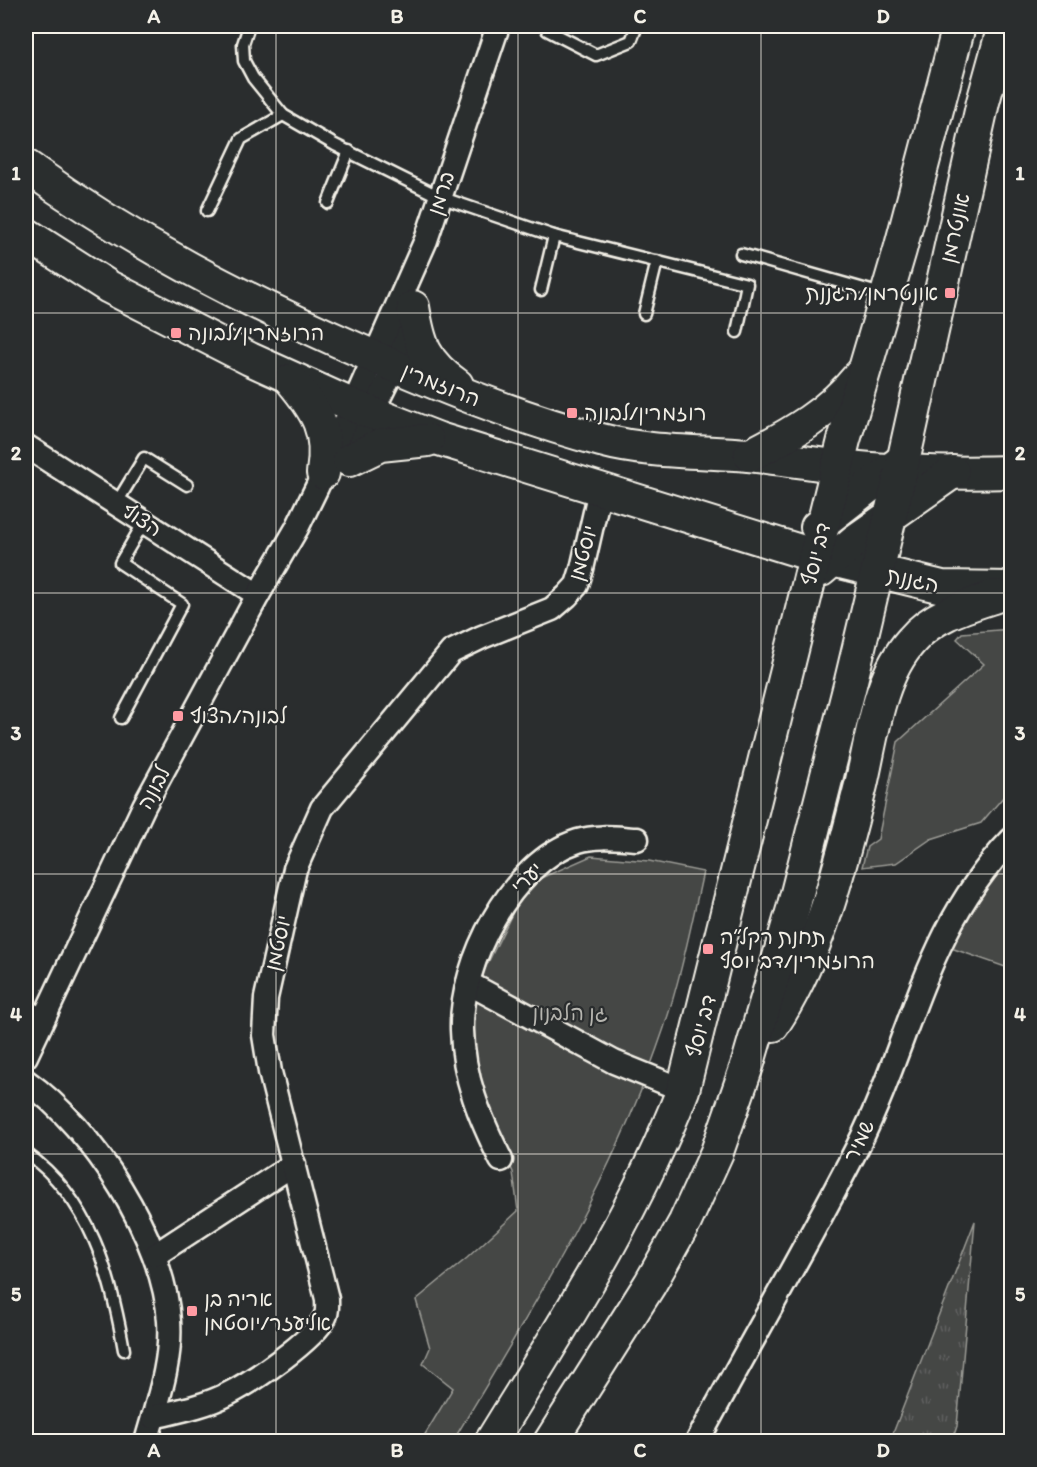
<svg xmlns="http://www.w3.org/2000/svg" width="1037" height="1467" viewBox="0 0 1037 1467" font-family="Itim,'Playpen Sans Hebrew',sans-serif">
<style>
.grass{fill:url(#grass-tufts);stroke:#9c9c96;stroke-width:1.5}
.park{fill:#444645;stroke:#9c9c96;stroke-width:1.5}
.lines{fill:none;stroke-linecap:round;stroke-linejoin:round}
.lane-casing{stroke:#f4f1e8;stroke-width:15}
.street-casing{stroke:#f4f1e8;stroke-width:27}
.secondary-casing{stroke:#f4f1e8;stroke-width:36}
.lane{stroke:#2a2d2e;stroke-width:10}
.street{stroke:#2a2d2e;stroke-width:22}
.secondary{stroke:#2a2d2e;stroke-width:32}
.grid{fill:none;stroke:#f4f1e8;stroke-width:1.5;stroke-opacity:0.55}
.poi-dot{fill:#ff9aa2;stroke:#2a2d2e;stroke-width:2}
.labels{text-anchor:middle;stroke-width:4.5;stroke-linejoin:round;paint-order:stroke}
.street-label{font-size:21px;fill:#f4f1e8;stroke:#2a2d2e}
.poi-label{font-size:21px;fill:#f4f1e8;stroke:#2a2d2e;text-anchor:start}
.park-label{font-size:21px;fill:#b6b5af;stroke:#2a2d2e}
.neatline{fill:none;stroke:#f4f1e8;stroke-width:2}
.grid-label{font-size:20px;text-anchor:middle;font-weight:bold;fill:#f4f1e8}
</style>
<defs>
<pattern id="grass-tufts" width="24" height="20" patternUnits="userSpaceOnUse" patternTransform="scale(1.5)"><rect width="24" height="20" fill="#444645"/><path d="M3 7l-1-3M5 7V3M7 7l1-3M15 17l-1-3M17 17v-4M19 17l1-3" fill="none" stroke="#606160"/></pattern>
</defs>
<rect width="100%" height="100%" fill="#2a2d2e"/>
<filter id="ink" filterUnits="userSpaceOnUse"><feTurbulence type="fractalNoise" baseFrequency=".0167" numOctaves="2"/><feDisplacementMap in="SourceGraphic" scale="12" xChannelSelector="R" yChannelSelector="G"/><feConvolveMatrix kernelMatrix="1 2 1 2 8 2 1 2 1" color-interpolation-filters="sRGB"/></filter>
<g filter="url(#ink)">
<!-- grass -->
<polygon class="grass" points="975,1221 957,1426 952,1441 890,1441"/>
<!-- park -->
<g class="park">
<polygon points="1011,629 1011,698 1008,701 1012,706 1011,788 981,823 931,839 896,863 862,867 867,847 878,839 898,742 984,664 957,639 962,633"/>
<polygon points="1011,850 1011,969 951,948 984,887"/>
<path d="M 591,856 L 649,861 L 703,872 C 690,931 678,991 657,1048 C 607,1189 529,1314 453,1441 L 421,1441 L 453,1388 L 423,1364 L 430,1348 L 416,1300 L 467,1258 L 518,1211 L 513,1172 L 477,1097 L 469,1031 L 480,979 L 517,904 L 541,878 Z"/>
</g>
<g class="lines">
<!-- lane casing -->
<g class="lane-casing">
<g id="lane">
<polyline points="249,26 243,44 244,61 253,78 283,115 335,145 440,197 554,236 747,284 737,332"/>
<polyline points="549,26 547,30 596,55 631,41 637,26"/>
<polyline points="328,203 349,151"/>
<polyline points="207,211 241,139 283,115"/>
<polyline points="741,254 885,295"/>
<polyline points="541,290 554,236"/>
<polyline points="644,314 657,261"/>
<polyline points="116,504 144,458 187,485"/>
<polyline points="121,718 182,604 120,563 144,522"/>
<polyline points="26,1005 46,1015"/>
<path d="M 26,1153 C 91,1199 111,1275 124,1350"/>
</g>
</g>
<!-- street casing -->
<g class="street-casing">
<g id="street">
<polyline points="26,446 258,595"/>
<polyline points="347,462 395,366 412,311"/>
<polyline points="468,983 614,1062 683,1090"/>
<polyline points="26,1056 144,806 258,595 297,528 317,487 426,240 498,26"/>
<path d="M 26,1081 C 93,1128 164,1239 169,1321 C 172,1363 157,1402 146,1442"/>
<path d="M 501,1160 C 480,1118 463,1078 462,1030 C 460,963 511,862 578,841 C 597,835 618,838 637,839"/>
<polyline points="155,1255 294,1164"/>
<path d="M 153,1417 C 178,1411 205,1406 228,1394 C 252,1382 314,1340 325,1317 C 328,1312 327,1304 327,1299 L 270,1072 L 264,1035 L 266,998 L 295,869 L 322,808 L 451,652 L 482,637 L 552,609 L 567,596 L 577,585 L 582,569 L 600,490"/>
<path d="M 697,1442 C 750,1343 807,1246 858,1146 C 911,1040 925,928 1012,839"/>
</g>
</g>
<!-- secondary casing -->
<g class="secondary-casing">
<g id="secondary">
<path d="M 26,166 C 133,243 242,299 363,352 C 440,386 519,418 601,440 C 649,453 699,451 748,455 C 778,458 807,463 837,466 C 895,472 954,474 1012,472"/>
<polyline points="26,234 109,287 250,359 354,406 439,439 816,556 942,587 1012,588"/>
<path d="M 413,307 C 419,344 424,362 457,385"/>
<path d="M 291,380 C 317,411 330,431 323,473"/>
<path d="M 750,455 C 792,434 830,412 860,375"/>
<polyline points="349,460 380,445 428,440"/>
<polyline points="817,527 899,463"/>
<polyline points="821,570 856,540 953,472"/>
<path d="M 773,1025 C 820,953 840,867 861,785 C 872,738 878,677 912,640 C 933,615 966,606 996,596"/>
<path d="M 491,1442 C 563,1325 633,1218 683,1090 L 844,440 L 900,250 L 959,26"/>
<polyline points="550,1442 650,1284 685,1222 717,1152 748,1063 793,909 850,685 901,471 983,102 1004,26"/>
</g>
</g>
<!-- lane -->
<use href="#lane" class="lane"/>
<!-- street -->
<use href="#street" class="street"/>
<!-- secondary -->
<use href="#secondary" class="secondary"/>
</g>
</g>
<!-- grid -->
<path class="grid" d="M 276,26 L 276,1442M 518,26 L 518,1442M 761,26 L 761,1442M 26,313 L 1012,313M 26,593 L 1012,593M 26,874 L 1012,874M 26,1154 L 1012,1154"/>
<!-- markers -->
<g class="poi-dot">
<rect x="944" y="287" width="12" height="12" rx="3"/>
<rect x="170" y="327" width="12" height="12" rx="3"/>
<rect x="566" y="407" width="12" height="12" rx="3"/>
<rect x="172" y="710" width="12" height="12" rx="3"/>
<rect x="702" y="943" width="12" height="12" rx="3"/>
<rect x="186" y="1305" width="12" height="12" rx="3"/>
</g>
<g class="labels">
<!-- street labels -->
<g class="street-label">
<text transform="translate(441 193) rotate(-72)" y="7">ברמן</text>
<text transform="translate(955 228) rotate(-77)" y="7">אונטרמן</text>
<text transform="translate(441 385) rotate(22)" y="7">הרוזמרין</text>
<text transform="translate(142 520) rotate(33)" y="7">הצוף</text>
<text transform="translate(583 553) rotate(-74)" y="7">יוסטמן</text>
<text transform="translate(816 554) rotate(-76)" y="7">דב יוסף</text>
<text transform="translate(913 580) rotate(12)" y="7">הגננת</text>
<text transform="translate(154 788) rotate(-62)" y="7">לבונה</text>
<text transform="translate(527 878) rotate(-45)" y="7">יערי</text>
<text transform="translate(278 943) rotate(-77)" y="7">יוסטמן</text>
<text transform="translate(701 1026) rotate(-75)" y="7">דב יוסף</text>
<text transform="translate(859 1141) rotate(-64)" y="7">שמיר</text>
</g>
<!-- poi labels -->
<g class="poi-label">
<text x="938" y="300" text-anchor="end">אונטרמן/הגננת</text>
<text x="188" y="340">הרוזמרין/לבונה</text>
<text x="584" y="420">רוזמרין/לבונה</text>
<text x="190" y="723">לבונה/הצוף</text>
<text x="720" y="944">תחנת רקל״ה<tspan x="720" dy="24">הרוזמרין/דב יוסף</tspan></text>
<text x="204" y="1306">אריה בן<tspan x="204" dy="24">אליעזר/יוסטמן</tspan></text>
</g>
<!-- park labels -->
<g class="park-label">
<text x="570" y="1020">גן הלבנון</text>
</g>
</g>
<!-- margin -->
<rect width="1037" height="1467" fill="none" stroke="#2a2d2e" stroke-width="66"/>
<rect x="33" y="33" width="971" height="1401" class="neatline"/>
<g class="grid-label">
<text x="154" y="23">A</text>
<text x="397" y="23">B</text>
<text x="640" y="23">C</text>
<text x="883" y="23">D</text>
<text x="16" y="180">1</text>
<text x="1020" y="180">1</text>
<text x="16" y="460">2</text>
<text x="1020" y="460">2</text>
<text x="16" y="740">3</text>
<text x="1020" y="740">3</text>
<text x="16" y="1021">4</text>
<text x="1020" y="1021">4</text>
<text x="16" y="1301">5</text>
<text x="1020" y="1301">5</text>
<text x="154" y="1457">A</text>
<text x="397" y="1457">B</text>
<text x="640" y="1457">C</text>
<text x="883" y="1457">D</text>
</g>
</svg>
